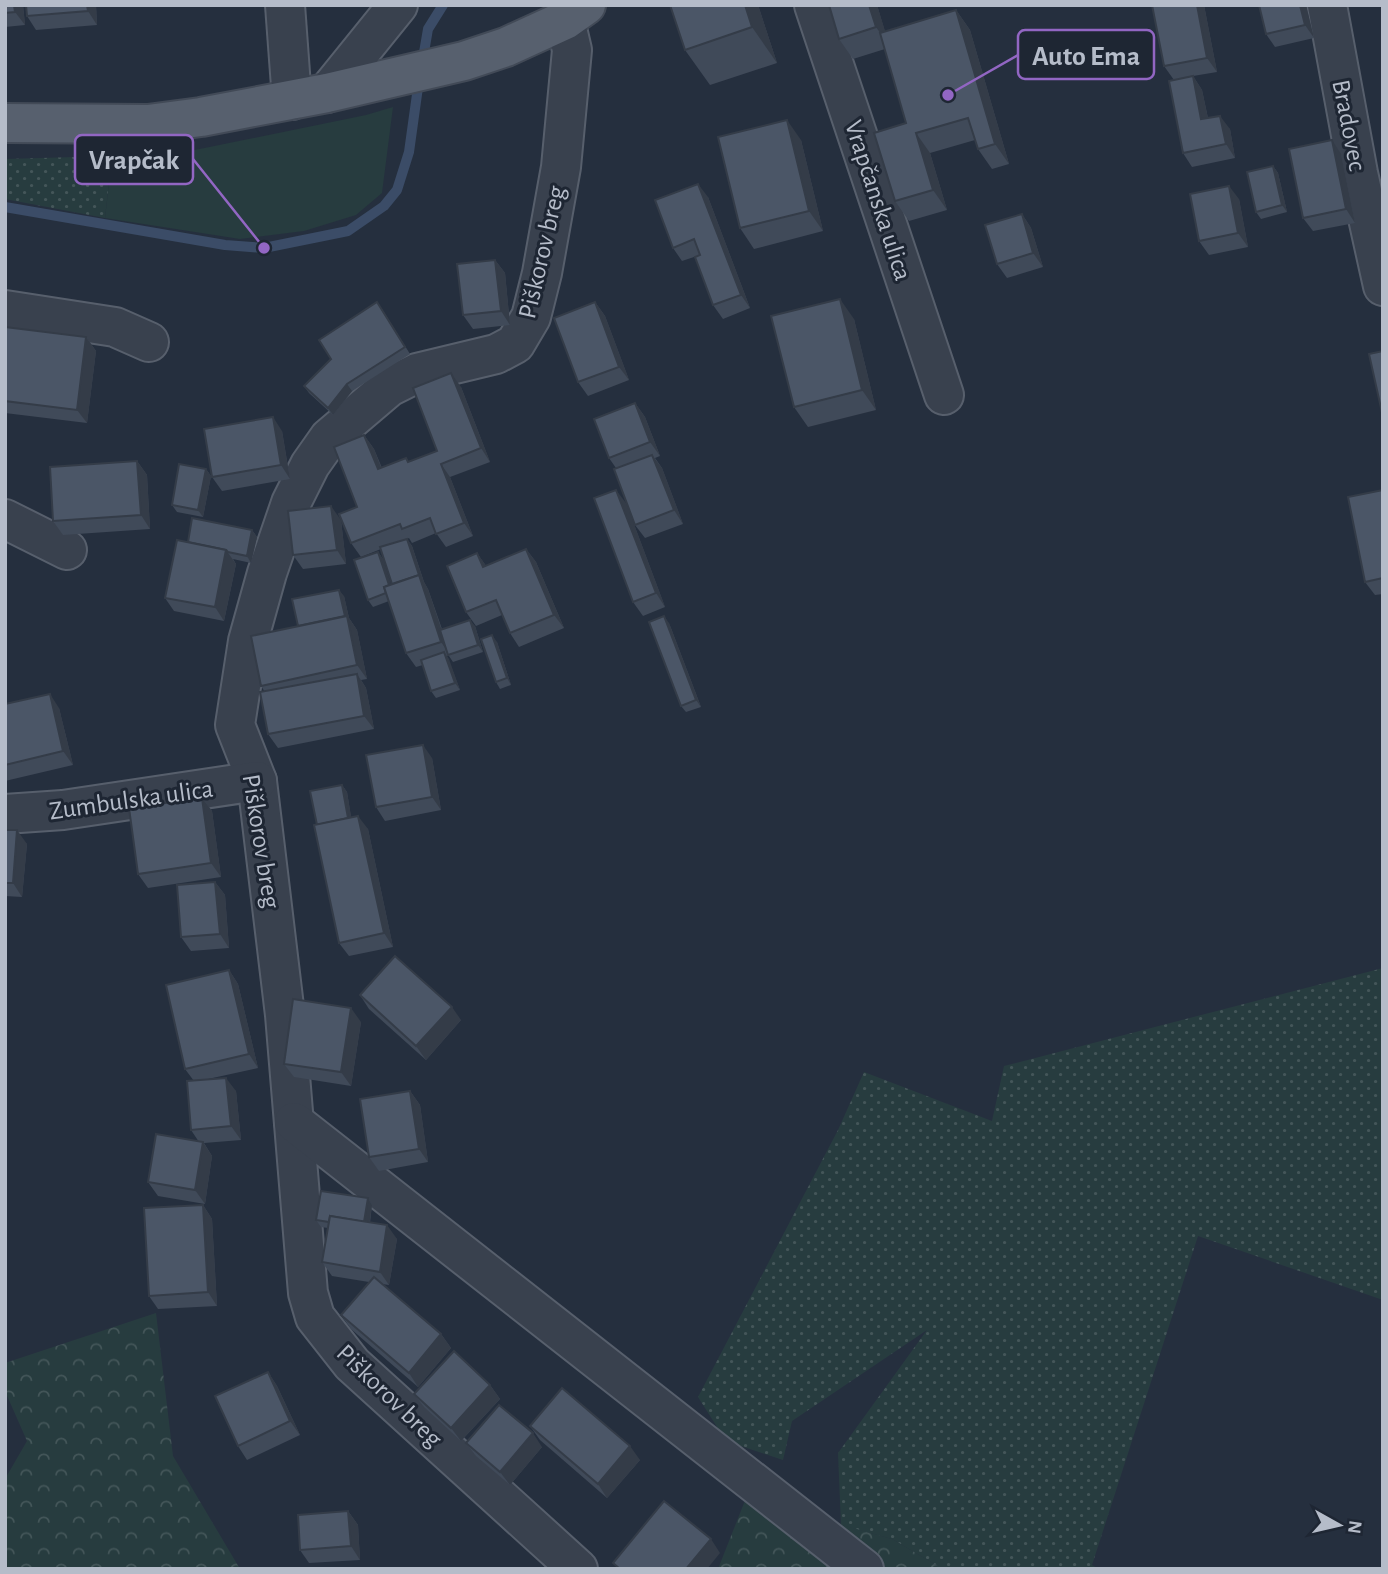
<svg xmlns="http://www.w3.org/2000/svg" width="1388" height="1574" viewBox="0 0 1388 1574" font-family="'Alegreya Sans',sans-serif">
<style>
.grass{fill:url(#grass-dots)}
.forest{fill:url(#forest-crowns)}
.park{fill:#273c3f}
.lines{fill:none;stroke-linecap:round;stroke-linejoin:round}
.stream{stroke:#3b4c67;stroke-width:10}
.minor-casing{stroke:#575f6c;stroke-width:42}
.major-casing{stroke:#424a57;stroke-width:42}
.minor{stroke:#39414e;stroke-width:38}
.major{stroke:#57606e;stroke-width:38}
.wall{fill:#404a59}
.shaded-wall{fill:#343c48}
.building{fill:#4b5667;stroke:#343c48;stroke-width:2}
.labels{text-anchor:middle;stroke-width:6;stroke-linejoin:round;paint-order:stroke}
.street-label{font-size:26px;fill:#b5bcc9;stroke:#1e2633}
.leader{fill:none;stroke:#9266c3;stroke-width:2.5}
.callout-dot{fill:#9266c3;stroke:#1e2633;stroke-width:2.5}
.callout{fill:#1e2633;stroke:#9266c3;stroke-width:2.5}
.callout-label{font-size:28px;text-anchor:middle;font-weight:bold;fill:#b5bcc9}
</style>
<defs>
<pattern id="grass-dots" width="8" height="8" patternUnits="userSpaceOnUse" patternTransform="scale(1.75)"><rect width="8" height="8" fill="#273c3f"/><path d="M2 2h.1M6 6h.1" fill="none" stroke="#445659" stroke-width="1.8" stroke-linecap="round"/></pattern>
<pattern id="forest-crowns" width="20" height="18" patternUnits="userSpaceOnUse" patternTransform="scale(1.75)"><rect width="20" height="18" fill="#273c3f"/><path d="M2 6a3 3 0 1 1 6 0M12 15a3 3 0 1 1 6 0" fill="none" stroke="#445659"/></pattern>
</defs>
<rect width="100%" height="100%" fill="#252f3e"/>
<!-- grass -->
<g class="grass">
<polygon points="112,156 105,218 5,199 5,159"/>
<polygon points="1383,968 1383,1300 1198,1236 1092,1565 1099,1569 943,1569 892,1539 841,1525 838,1453 927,1330 792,1421 783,1460 726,1441 698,1397 838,1130 864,1072 992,1121 1004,1066"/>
</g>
<!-- forest -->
<g class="forest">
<polygon points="156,1313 173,1456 240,1569 5,1569 5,1479 27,1441 5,1391 5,1363"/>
<polygon points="746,1498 892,1539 943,1569 718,1569"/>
</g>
<!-- park -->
<polygon class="park" points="393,107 382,193 356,215 304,231 240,239 105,218 112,156 180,153 366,115"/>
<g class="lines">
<!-- stream -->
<g class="stream">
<polyline points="422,64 428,29 443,5"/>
<polyline points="5,207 225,245 264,248 348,231 384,206 397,190 409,152 419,80"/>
</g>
<!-- minor casing -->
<g class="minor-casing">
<g id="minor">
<polyline points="285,5 292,100"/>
<polyline points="814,5 944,395"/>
<polyline points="1327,5 1358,173 1383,286"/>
<polyline points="565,20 572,50 561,167 542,273 531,317 515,344 496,354 417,373 389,387 329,438 310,465 291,503 267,573 248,641 235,725 257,781 285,1015 308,1293 315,1317 352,1364 578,1569"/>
<polyline points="327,93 398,5"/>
<polyline points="5,310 115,327 149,342"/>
<polyline points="5,519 67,550"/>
<polyline points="5,814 63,810 257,781"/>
<polyline points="294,1122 864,1569"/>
</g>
</g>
<!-- major casing -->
<g class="major-casing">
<polyline id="major" points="5,123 148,124 201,117 327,93 464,61 506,47 565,20 586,5"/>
</g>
<!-- minor -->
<use href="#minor" class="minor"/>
<!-- major -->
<use href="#major" class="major"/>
</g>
<!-- wall -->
<g class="wall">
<polygon points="5,5 23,5 25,25 5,27"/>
<polygon points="96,5 97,25 36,30 27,16"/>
<polygon points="670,5 758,5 777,63 710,85 685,50"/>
<polygon points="829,5 877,5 885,32 956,10 970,30 1009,164 992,169 978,149 975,140 930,153 947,210 909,221 895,201 906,123 885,49 853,59 839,39"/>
<polygon points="1204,5 1217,72 1193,76 1202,90 1208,118 1230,129 1235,158 1192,167 1183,153 1174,80 1164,66"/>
<polygon points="1306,5 1314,38 1275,47 1266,34"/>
<polygon points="801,140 823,231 754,249 740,228"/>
<polygon points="1341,154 1355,223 1313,231 1303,218"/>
<polygon points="1273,166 1278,173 1287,212 1261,219 1256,212"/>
<polygon points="708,197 750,308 723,319 713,305 700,255 682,261 673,248"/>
<polygon points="1239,199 1248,247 1209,255 1199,241"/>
<polygon points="1022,214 1031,228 1043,267 1007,278 997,264"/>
<polygon points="495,260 505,273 510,325 473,329 463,315"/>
<polygon points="595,302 605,316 629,380 588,396 578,382"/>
<polygon points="382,309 410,354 352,391 333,415 309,393 304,386"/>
<polygon points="854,319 876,410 808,427 794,407"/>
<polygon points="5,327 86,337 96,351 87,423 5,413"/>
<polygon points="461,387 490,462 450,477 473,536 446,547 436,533 412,543 409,538 407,539 412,546 424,582 428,589 442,629 475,626 483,652 453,662 449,656 447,656 460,690 436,698 431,691 423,665 416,667 406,653 389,601 373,607 368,600 378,552 383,559 391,585 392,584 381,549 361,557 351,543 357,507 364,435 374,449 382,468 409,462 437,451"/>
<polygon points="635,403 645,417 660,456 655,458 662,468 683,524 645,538 635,525 616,468 609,458"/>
<polygon points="282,431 290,479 222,491 212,477"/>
<polygon points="137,461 147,475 150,529 63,535 53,521"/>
<polygon points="206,469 211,476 203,517 177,512 172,505"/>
<polygon points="1383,490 1383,594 1375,595 1365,582"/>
<polygon points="626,503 665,607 643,616 633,602"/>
<polygon points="341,520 346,564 303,569 293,555"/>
<polygon points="252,530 257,537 251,563 233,559 236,564 224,621 174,611 165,598"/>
<polygon points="526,549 536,562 564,628 519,647 510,633 502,615 476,626 466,612 477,553 486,566"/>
<polygon points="344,596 349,618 357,630 367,679 361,680 366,688 374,729 278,748 268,734 265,692 261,686 298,626"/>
<polygon points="669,623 701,707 686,712 681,706"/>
<polygon points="497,642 511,685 500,689 496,682"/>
<polygon points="5,704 59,708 73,765 5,781"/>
<polygon points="432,758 441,810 385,821 376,807"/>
<polygon points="342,785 347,792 351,817 368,829 393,947 349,956 339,943 317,825"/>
<polygon points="202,798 212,811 221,877 148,888 138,874"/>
<polygon points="5,830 27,844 22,897 5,896"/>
<polygon points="215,882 225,895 229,948 191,951 181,937"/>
<polygon points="229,970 238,984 258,1068 208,1079 236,1091 241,1140 204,1143 212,1156 205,1204 158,1196 148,1182 199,1142 191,1130 194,1081 185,1069"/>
<polygon points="360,995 461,1020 426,1060 369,1009"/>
<polygon points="361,1022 351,1086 294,1077 284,1064"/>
<polygon points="410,1091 420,1105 428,1162 379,1171 369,1157"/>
<polygon points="368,1198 372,1205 370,1223 397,1239 389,1285 382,1284 441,1334 451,1348 418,1387 351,1329 341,1315 369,1282 332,1276 322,1262 328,1228 321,1227 316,1220"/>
<polygon points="203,1205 212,1219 217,1306 158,1309 149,1296"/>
<polygon points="268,1372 277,1386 300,1435 247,1460 238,1446"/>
<polygon points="490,1385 500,1399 461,1441 424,1407 414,1394"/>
<polygon points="530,1426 640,1460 607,1498 540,1440"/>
<polygon points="466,1443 542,1447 510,1485 476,1456"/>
<polygon points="348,1511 358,1525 360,1560 309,1563 300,1550"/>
</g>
<!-- shaded-wall -->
<g class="shaded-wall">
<polygon points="14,5 23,5 25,25 15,12"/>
<polygon points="87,5 96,5 97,25 88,11"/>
<polygon points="745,5 758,5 777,63 752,27"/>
<polygon points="869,5 877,5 890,47 876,27"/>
<polygon points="1197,5 1204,5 1217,72 1207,58"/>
<polygon points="1300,5 1306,5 1314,38 1305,25"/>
<polygon points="956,10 970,30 1009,164 995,144"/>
<polygon points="1193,76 1202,90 1211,133 1201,119"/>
<polygon points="1220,116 1230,129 1235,158 1226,144"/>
<polygon points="787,120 801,140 823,231 809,211"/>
<polygon points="916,133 930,153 947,210 933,190"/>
<polygon points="1332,140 1341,154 1355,223 1346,209"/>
<polygon points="1273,166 1278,173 1287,212 1282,205"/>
<polygon points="698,184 708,197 750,308 741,295"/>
<polygon points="1229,186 1239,199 1248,247 1238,233"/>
<polygon points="1022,214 1031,228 1043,267 1033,253"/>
<polygon points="495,260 505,273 510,325 501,311"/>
<polygon points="840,299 854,319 876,410 862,390"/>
<polygon points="595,302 605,316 629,380 619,367"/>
<polygon points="86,337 96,351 87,423 77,410"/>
<polygon points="451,373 461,387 490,462 481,448"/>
<polygon points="347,384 352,391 333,415 328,408"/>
<polygon points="635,403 645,417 660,456 650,442"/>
<polygon points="273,417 282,431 290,479 281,465"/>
<polygon points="364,435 374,449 387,483 378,469"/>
<polygon points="652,455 662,468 683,524 674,510"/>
<polygon points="137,461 147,475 150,529 141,515"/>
<polygon points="441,464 450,477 473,536 464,523"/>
<polygon points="206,469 211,476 203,517 198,510"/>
<polygon points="616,490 626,503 665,607 656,593"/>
<polygon points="331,506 341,520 346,564 337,550"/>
<polygon points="252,530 257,537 251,563 247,556"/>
<polygon points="407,539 412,546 424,582 428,589 450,655 441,642"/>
<polygon points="526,549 536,562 564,628 554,615"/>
<polygon points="226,550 236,564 224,621 215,607"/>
<polygon points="378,552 383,559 396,599 391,592"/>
<polygon points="477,553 487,567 483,567"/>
<polygon points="339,590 344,596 349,618 357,630 367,679 357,665"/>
<polygon points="664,616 669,623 701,707 696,700"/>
<polygon points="470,620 475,626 483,652 478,645"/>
<polygon points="492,635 497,642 511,685 507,678"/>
<polygon points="444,652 449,659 460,690 455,683"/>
<polygon points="357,674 366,688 374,729 364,716"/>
<polygon points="50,694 59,708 73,765 63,751"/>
<polygon points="423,745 432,758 441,810 432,797"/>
<polygon points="342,785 347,792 353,828 349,821"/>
<polygon points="202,798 212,811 221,877 211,863"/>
<polygon points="358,816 368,829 393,947 384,933"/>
<polygon points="17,830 27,844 22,897 13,883"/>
<polygon points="215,882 225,895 229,948 220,934"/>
<polygon points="229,970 238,984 258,1068 249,1054"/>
<polygon points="452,1007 461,1020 426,1060 416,1046"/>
<polygon points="351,1008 361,1022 351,1086 341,1072"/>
<polygon points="226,1078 236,1091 241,1140 231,1126"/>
<polygon points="410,1091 420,1105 428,1162 419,1149"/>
<polygon points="203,1142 212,1156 205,1204 195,1190"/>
<polygon points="368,1198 372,1205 368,1234 363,1228"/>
<polygon points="203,1205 212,1219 217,1306 208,1292"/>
<polygon points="387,1225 397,1239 389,1285 380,1272"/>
<polygon points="441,1334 451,1348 418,1387 409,1373"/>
<polygon points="268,1372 277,1386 300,1435 290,1421"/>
<polygon points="490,1385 500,1399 461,1441 451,1428"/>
<polygon points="533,1433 542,1447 510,1485 500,1472"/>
<polygon points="630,1446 640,1460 607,1498 598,1484"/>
<polygon points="348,1511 358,1525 360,1560 351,1546"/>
<polygon points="711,1539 720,1553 707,1569 686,1569"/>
</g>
<!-- building -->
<g class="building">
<polygon points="5,5 14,5 15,12 5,13"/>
<polygon points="26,5 87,5 88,11 27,16"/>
<polygon points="670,5 745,5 752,27 685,50"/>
<polygon points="829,5 869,5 876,27 839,39"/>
<polygon points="1152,5 1197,5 1207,58 1164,66"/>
<polygon points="1259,5 1300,5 1305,25 1266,34"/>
<polygon points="956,10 995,144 978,149 968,118 916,133 933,190 895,201 874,133 906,123 880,33"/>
<polygon points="1193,76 1201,119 1220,116 1226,144 1183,153 1169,81"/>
<polygon points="787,120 809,211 740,228 718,137"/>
<polygon points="1332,140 1346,209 1303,218 1289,149"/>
<polygon points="1273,166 1282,205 1256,212 1247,172"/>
<polygon points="698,184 741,295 713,305 695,257 700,255 694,239 673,248 655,200"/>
<polygon points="1229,186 1238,233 1199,241 1190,194"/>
<polygon points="1022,214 1033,253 997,264 985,225"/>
<polygon points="495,260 501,311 463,315 457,264"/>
<polygon points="840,299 862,390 794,407 771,316"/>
<polygon points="377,302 405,347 347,384 328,408 304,386 331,359 319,340"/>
<polygon points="595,302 619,367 578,382 554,318"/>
<polygon points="5,327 86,337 77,410 5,401"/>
<polygon points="1383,351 1383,417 1369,354"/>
<polygon points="451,373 481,448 441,464 464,523 436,534 430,518 402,529 400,524 351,543 339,514 357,507 334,447 364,435 378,469 406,458 408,462 437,451 413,388"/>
<polygon points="635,403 650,442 609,458 594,419"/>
<polygon points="273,417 281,465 212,477 204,429"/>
<polygon points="652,455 674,510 635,525 614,469"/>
<polygon points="137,461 141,515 53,521 50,467"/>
<polygon points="179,464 206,469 198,510 172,505"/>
<polygon points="616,490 656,593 633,602 594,498"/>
<polygon points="1383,490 1383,578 1365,582 1348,497"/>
<polygon points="331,506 337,550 293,555 288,511"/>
<polygon points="192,518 252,530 247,556 228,552 226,550 188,542"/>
<polygon points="407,539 420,578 419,575 392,584 380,547"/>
<polygon points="177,540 226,550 215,607 165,598"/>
<polygon points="526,549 554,615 510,633 496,600 466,612 447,566 477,553 483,567"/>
<polygon points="378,552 389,585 384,587 386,593 368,600 354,560"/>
<polygon points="419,575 441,642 406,653 384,587"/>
<polygon points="339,590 345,616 298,626 292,599"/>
<polygon points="347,616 357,665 261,686 251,636"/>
<polygon points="664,616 696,700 681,706 649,622"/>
<polygon points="470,620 478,645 448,655 440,630"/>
<polygon points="492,635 507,678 496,682 481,639"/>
<polygon points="444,652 455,683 431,691 421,660"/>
<polygon points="357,674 364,716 268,734 260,692"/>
<polygon points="50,694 63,751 5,765 5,704"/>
<polygon points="423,745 432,797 376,807 366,755"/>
<polygon points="342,785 348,818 317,825 310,791"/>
<polygon points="202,798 211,863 138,874 129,808"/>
<polygon points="358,816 384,933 339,943 314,825"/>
<polygon points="5,830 17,830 13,883 5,883"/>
<polygon points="215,882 220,934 181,937 177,885"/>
<polygon points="395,956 452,1007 416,1046 360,995"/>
<polygon points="229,970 249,1054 185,1069 166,985"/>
<polygon points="293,999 351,1008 341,1072 284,1064"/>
<polygon points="226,1078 231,1126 191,1130 187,1081"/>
<polygon points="410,1091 419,1149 369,1157 360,1099"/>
<polygon points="156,1134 203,1142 195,1190 148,1182"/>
<polygon points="321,1191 368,1198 364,1222 330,1216 329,1222 316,1220"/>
<polygon points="203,1205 208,1292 149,1296 144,1208"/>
<polygon points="330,1216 387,1225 380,1272 322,1262"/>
<polygon points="374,1277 441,1334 409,1373 341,1315"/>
<polygon points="454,1351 490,1385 451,1428 414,1394"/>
<polygon points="268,1372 290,1421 238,1446 215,1396"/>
<polygon points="562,1388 630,1446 598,1484 530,1426"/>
<polygon points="499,1405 533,1433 500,1472 466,1443"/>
<polygon points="664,1501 711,1539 686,1569 620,1569 613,1563"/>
<polygon points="348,1511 351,1546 300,1550 298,1515"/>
</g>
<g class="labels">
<!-- street labels -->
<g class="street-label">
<text transform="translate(1350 125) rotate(79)" y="9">Bradovec</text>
<text transform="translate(879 200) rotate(72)" y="9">Vrapčanska ulica</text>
<text transform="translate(541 252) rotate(-77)" y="9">Piškorov breg</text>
<text transform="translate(131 799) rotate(-8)" y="9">Zumbulska ulica</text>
<text transform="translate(262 841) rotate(81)" y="9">Piškorov breg</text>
<text transform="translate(390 1395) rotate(44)" y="9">Piškorov breg</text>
</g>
</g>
<!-- callouts -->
<path class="leader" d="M948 95L1018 55M264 248L193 159"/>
<g class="callout-dot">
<circle cx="948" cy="95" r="7"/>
<circle cx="264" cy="248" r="7"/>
</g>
<g class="callout">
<rect x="1018" y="30" width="136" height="49" rx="7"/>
<rect x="75" y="135" width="118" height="49" rx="7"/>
</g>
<g class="callout-label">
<text x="1086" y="65">Auto Ema</text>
<text x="134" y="169">Vrapčak</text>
</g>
<!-- border -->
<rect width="1388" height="1574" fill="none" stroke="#b5bcc9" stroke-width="14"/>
<!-- north arrow -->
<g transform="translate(1339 1525) rotate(98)" stroke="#1e2633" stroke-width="5" paint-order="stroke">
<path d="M0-5L12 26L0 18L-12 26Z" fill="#b5bcc9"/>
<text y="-10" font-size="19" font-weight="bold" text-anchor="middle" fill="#b5bcc9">N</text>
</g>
</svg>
